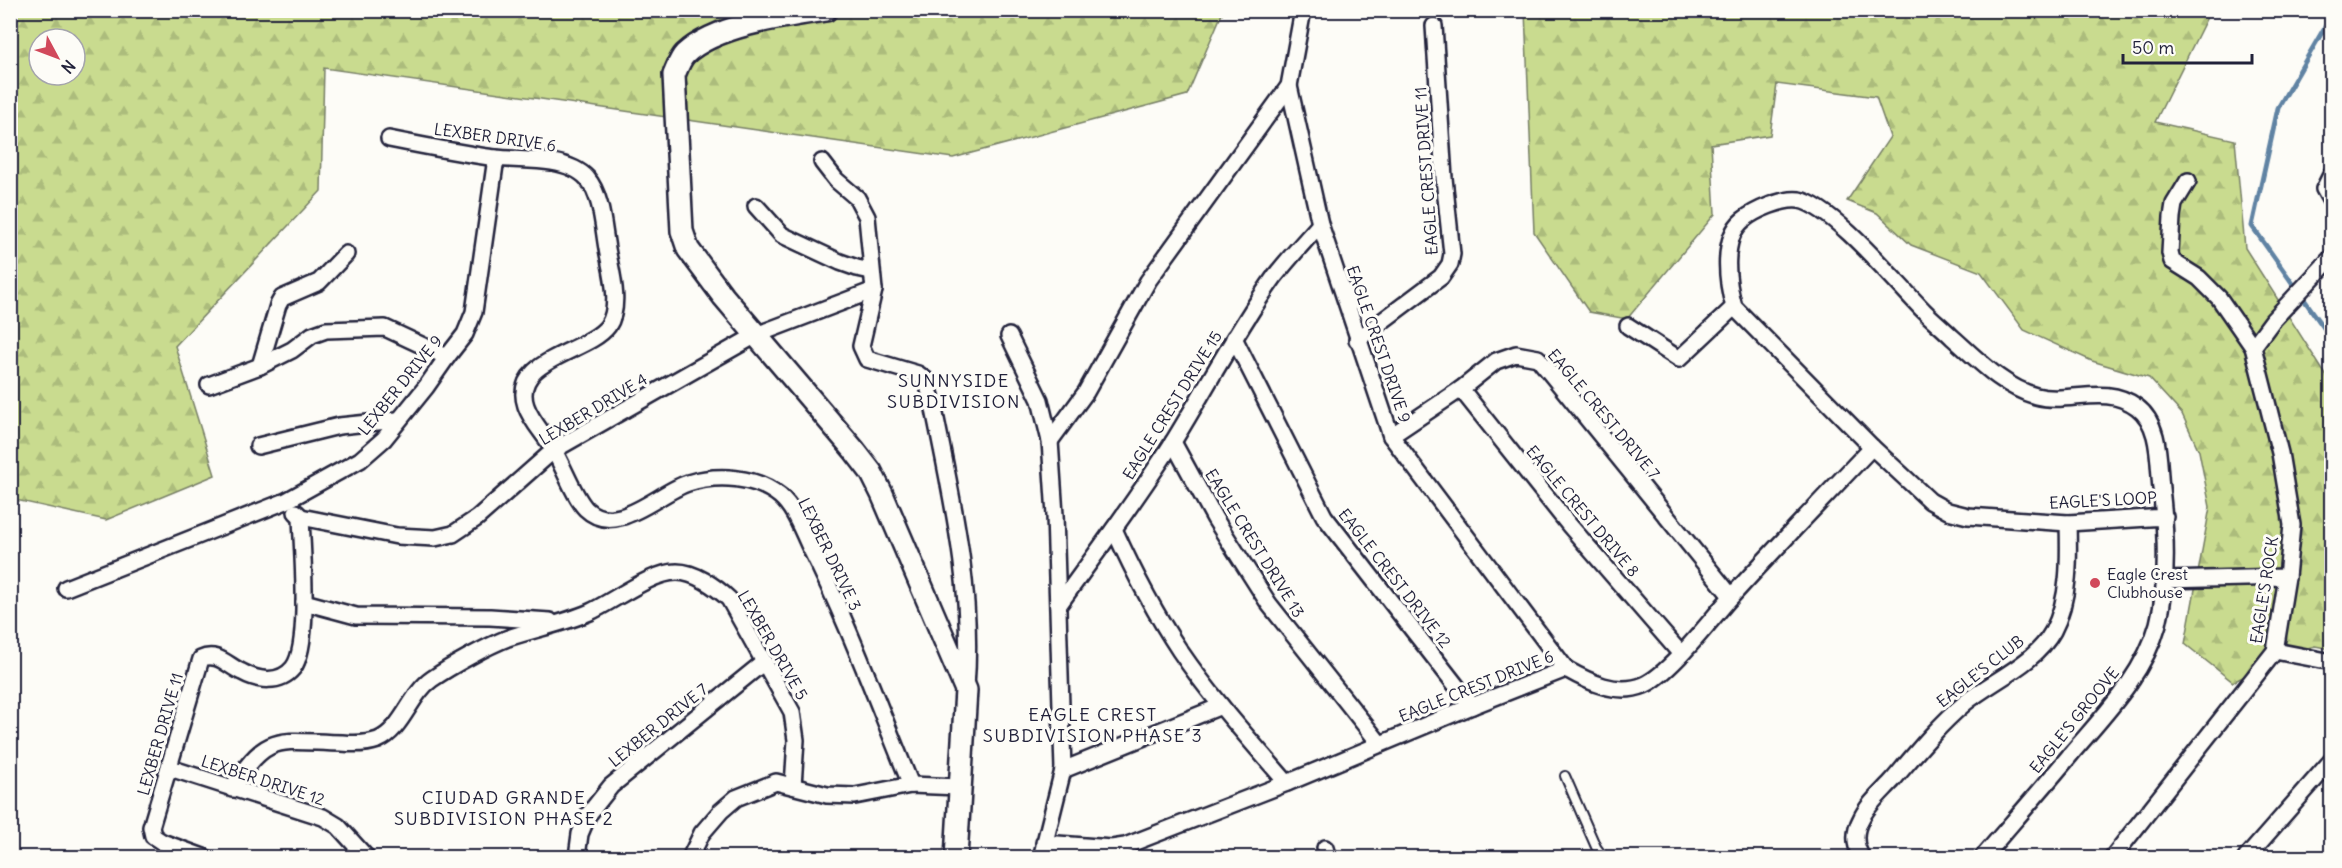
<svg xmlns="http://www.w3.org/2000/svg" width="2342" height="868" viewBox="0 0 2342 868" font-family="Delius,sans-serif">
<style>
.forest{fill:url(#forest-firs);stroke:#767e65;stroke-width:1.5;fill-rule:evenodd}
.lines{fill:none;stroke-linecap:round;stroke-linejoin:round}
.stream{stroke:#6083a3;stroke-width:5}
.service-casing{stroke:#22223b;stroke-width:12}
.minor-casing{stroke:#22223b;stroke-width:20}
.secondary-casing{stroke:#22223b;stroke-width:26}
.service{stroke:#fdfcf7;stroke-width:8}
.minor{stroke:#fdfcf7;stroke-width:15}
.secondary{stroke:#fdfcf7;stroke-width:21}
.poi-dot{fill:#d1495b;stroke:#fdfcf7;stroke-width:2}
.labels{text-anchor:middle;stroke-width:6;stroke-linejoin:round;paint-order:stroke}
.street-label{font-size:16px;fill:#22223b;stroke:#fdfcf7}
.poi-label{font-size:16px;fill:#22223b;stroke:#fdfcf7;text-anchor:start}
.neighbourhood-label{font-size:18px;letter-spacing:1.5px;fill:#22223b;stroke:#fdfcf7}
</style>
<defs>
<pattern id="forest-firs" width="22" height="20" patternUnits="userSpaceOnUse" patternTransform="scale(1.5)"><rect width="22" height="20" fill="#c9db8f"/><path d="M5 1l3.5 6h-7zM16 11l3.5 6h-7z" fill="#acbc7c"/></pattern>
</defs>
<rect width="100%" height="100%" fill="#fdfcf7"/>
<filter id="ink" filterUnits="userSpaceOnUse"><feTurbulence type="fractalNoise" baseFrequency=".0167" numOctaves="2"/><feDisplacementMap in="SourceGraphic" scale="12" xChannelSelector="R" yChannelSelector="G"/><feConvolveMatrix kernelMatrix="1 2 1 2 8 2 1 2 1" color-interpolation-filters="sRGB"/></filter>
<g filter="url(#ink)">
<!-- forest -->
<g class="forest">
<path d="M 11,11 L 1223,11 L 1187,95 L 953,158 L 324,68 L 321,191 L 175,346 L 215,475 L 106,520 L 11,499 ZM 39,39 L 75,39 L 75,75 L 39,75 Z"/>
<polygon points="1525,11 2210,11 2155,122 2235,140 2245,248 2331,383 2331,649 2315,646 2290,653 2233,682 2185,644 2210,507 2199,451 2182,414 2149,378 2092,361 2024,330 1981,272 1911,245 1877,213 1847,201 1890,137 1876,97 1777,84 1770,135 1711,144 1715,214 1627,319 1589,312 1534,232"/>
</g>
<g class="lines">
<!-- stream -->
<polyline class="stream" points="2332,15 2278,108 2252,226 2332,339"/>
<!-- service casing -->
<g class="service-casing">
<polyline id="service" points="1565,776 1596,847 1604,858"/>
</g>
<!-- minor casing -->
<g class="minor-casing">
<g id="minor">
<polyline points="1289,86 1320,224 1391,436 1566,669"/>
<path d="M 389,139 C 424,146 460,153 495,158 C 514,160 533,159 552,162 C 563,164 579,169 587,178 C 603,197 603,230 608,254 C 612,274 621,307 608,326 C 588,353 510,359 526,406 C 531,421 545,435 553,449 C 563,465 574,497 586,509 C 616,538 659,492 688,483 C 717,474 756,476 780,496 C 794,508 801,528 809,545 C 848,622 878,705 911,785"/>
<path d="M 822,162 L 836,180 L 857,198 L 867,217 L 874,290 L 861,346 L 867,359 L 918,374 L 926,380 L 932,399 C 951,495 974,588 966,687"/>
<polyline points="2332,173 2324,189 2332,203"/>
<polyline points="2188,181 2174,204 2172,217 2170,253 2172,261 2199,278 2219,298 2253,347"/>
<polyline points="756,206 782,235 840,262 857,268 871,271"/>
<polyline points="1628,326 1679,359 1734,307"/>
<polyline points="1009,336 1040,400 1050,441 1055,515 1063,770 1041,858"/>
<polyline points="1234,338 1324,516 1472,706"/>
<polyline points="1357,340 1441,277 1450,264 1452,254 1444,178 1434,26"/>
<polyline points="260,366 278,305 282,298 319,282 346,254"/>
<polyline points="209,385 260,366 292,350 312,335 326,330 385,328 447,357"/>
<polyline points="1461,389 1570,526 1681,654"/>
<polyline points="1391,436 1461,389 1496,361 1516,354 1538,358 1731,596"/>
<polyline points="1050,441 1086,392 1148,281 1289,86 1303,10"/>
<polyline points="1173,442 1215,519 1269,604 1380,744"/>
<polyline points="258,446 339,426 397,420"/>
<polyline points="301,517 397,536 435,538 453,534 477,518 554,450 756,335 874,290"/>
<path d="M 1114,529 C 1133,571 1154,612 1180,651 C 1212,698 1250,740 1287,783"/>
<polyline points="2164,580 2287,577"/>
<polyline points="66,588 286,501 360,460 384,439 426,387 447,357 465,334 474,312 496,158"/>
<polyline points="304,602 356,616 490,617 550,621"/>
<path d="M 1058,606 C 1097,552 1137,499 1173,442 C 1207,387 1237,329 1275,276 C 1289,258 1305,241 1320,224"/>
<polyline points="2275,651 2332,662"/>
<polyline points="170,768 323,817 338,826 367,858"/>
<polyline points="1063,770 1221,706"/>
<path d="M 232,789 C 267,730 281,742 342,743 C 353,744 367,744 378,740 C 403,729 410,694 432,679 C 451,666 487,646 508,638 C 535,629 565,623 590,612 C 614,601 651,572 677,572 C 695,572 716,587 729,599 L 792,712 L 796,740 L 793,786"/>
<path d="M 1044,843 L 1112,848 L 1125,846 L 1287,783 L 1472,706 L 1566,669 C 1589,682 1617,696 1644,685 C 1670,674 1711,619 1731,597 C 1777,546 1825,497 1872,447"/>
<polyline points="1325,848 1328,858"/>
<path d="M 206,858 L 162,842 L 153,836 L 151,827 L 201,659 C 217,651 228,666 242,672 C 258,681 280,684 293,668 C 311,645 302,549 301,517 L 296,512"/>
<polyline points="579,858 578,849 580,834 588,815 611,786 764,662"/>
<polyline points="690,858 702,833 721,811 736,798 776,782 827,795 855,796 911,785 959,787"/>
<path d="M 1862,858 C 1854,845 1854,832 1861,819 C 1868,804 1882,792 1893,780 C 1916,753 1938,726 1965,703 C 1993,680 2035,664 2053,631 C 2070,599 2069,558 2068,523"/>
<path d="M 1982,858 C 2012,823 2042,789 2071,754 C 2104,715 2144,675 2158,624 C 2169,581 2166,531 2161,488 C 2158,462 2161,425 2137,407 C 2105,383 2069,405 2036,396 C 2003,387 1977,359 1952,337 C 1943,328 1933,320 1924,311 C 1898,285 1833,206 1799,200 C 1783,198 1755,210 1743,220 C 1721,238 1727,283 1734,307 L 1872,447 L 1930,501 L 1948,511 L 1968,516 L 2068,523 L 2165,517"/>
<polyline points="2112,858 2275,651 2287,577 2292,525 2280,453 2253,347 2273,320 2332,257"/>
<polyline points="2246,858 2332,760"/>
</g>
</g>
<!-- secondary casing -->
<g class="secondary-casing">
<path id="secondary" d="M 826,10 C 785,16 716,25 685,54 C 680,59 677,68 674,75 L 682,231 L 688,249 L 723,296 L 854,450 L 871,472 L 882,494 L 966,690 L 956,858"/>
</g>
<!-- service -->
<use href="#service" class="service"/>
<!-- minor -->
<use href="#minor" class="minor"/>
<!-- secondary -->
<use href="#secondary" class="secondary"/>
</g>
</g>
<!-- markers -->
<circle class="poi-dot" cx="2095" cy="583" r="6"/>
<g class="labels">
<!-- street labels -->
<g class="street-label">
<text transform="translate(495 137) rotate(8)" y="6">LEXBER DRIVE 6</text>
<text transform="translate(1426 171) rotate(-94)" y="6">EAGLE CREST DRIVE 11</text>
<text transform="translate(1379 344) rotate(71)" y="6">EAGLE CREST DRIVE 9</text>
<text transform="translate(400 385) rotate(-51)" y="6">LEXBER DRIVE 9</text>
<text transform="translate(1172 405) rotate(-58)" y="6">EAGLE CREST DRIVE 15</text>
<text transform="translate(593 409) rotate(-31)" y="6">LEXBER DRIVE 4</text>
<text transform="translate(1604 414) rotate(50)" y="6">EAGLE CREST DRIVE 7</text>
<text transform="translate(2103 500) rotate(-3)" y="6">EAGLE'S LOOP</text>
<text transform="translate(1583 511) rotate(50)" y="6">EAGLE CREST DRIVE 8</text>
<text transform="translate(1255 543) rotate(58)" y="6">EAGLE CREST DRIVE 13</text>
<text transform="translate(830 554) rotate(64)" y="6">LEXBER DRIVE 3</text>
<text transform="translate(1395 578) rotate(52)" y="6">EAGLE CREST DRIVE 12</text>
<text transform="translate(2264 590) rotate(-81)" y="6">EAGLE'S ROCK</text>
<text transform="translate(773 645) rotate(60)" y="6">LEXBER DRIVE 5</text>
<text transform="translate(1980 671) rotate(-38)" y="6">EAGLE'S CLUB</text>
<text transform="translate(1476 686) rotate(-22)" y="6">EAGLE CREST DRIVE 6</text>
<text transform="translate(2074 720) rotate(-51)" y="6">EAGLE'S GROOVE</text>
<text transform="translate(658 725) rotate(-39)" y="6">LEXBER DRIVE 7</text>
<text transform="translate(160 734) rotate(-74)" y="6">LEXBER DRIVE 11</text>
<text transform="translate(263 780) rotate(18)" y="6">LEXBER DRIVE 12</text>
</g>
<!-- poi labels -->
<g class="poi-label">
<text x="2107" y="580">Eagle Crest<tspan x="2107" dy="18">Clubhouse</tspan></text>
</g>
<!-- neighbourhood labels -->
<g class="neighbourhood-label">
<text x="954" y="387">SUNNYSIDE<tspan x="954" dy="21">SUBDIVISION</tspan></text>
<text x="1093" y="721">EAGLE CREST<tspan x="1093" dy="21">SUBDIVISION PHASE 3</tspan></text>
<text x="504" y="804">CIUDAD GRANDE<tspan x="504" dy="21">SUBDIVISION PHASE 2</tspan></text>
</g>
</g>
<!-- margin -->
<rect width="2342" height="868" fill="none" stroke="#fdfcf7" stroke-width="36"/>
<rect x="18" y="18" width="2306" height="832" fill="none" stroke="#22223b" stroke-width="2" filter="url(#ink)"/>
<!-- north arrow -->
<g transform="translate(57 57) rotate(131)"><circle r="28" fill="#fdfcf7" stroke="#a5a5ac" stroke-width="1.5"/>
<path d="M0-4.5L10 22L0 15L-10 22Z" fill="#d1495b"/>
<text y="-9" font-size="16" font-weight="bold" text-anchor="middle" fill="#22223b">N</text>
</g>
<!-- scale -->
<path d="M2123 54v9h129v-9" fill="none" stroke="#22223b" stroke-width="3"/>
<text x="2132" y="54" font-size="18" fill="#22223b" stroke="#fdfcf7" stroke-width="4.5" paint-order="stroke">50 m</text>
</svg>
